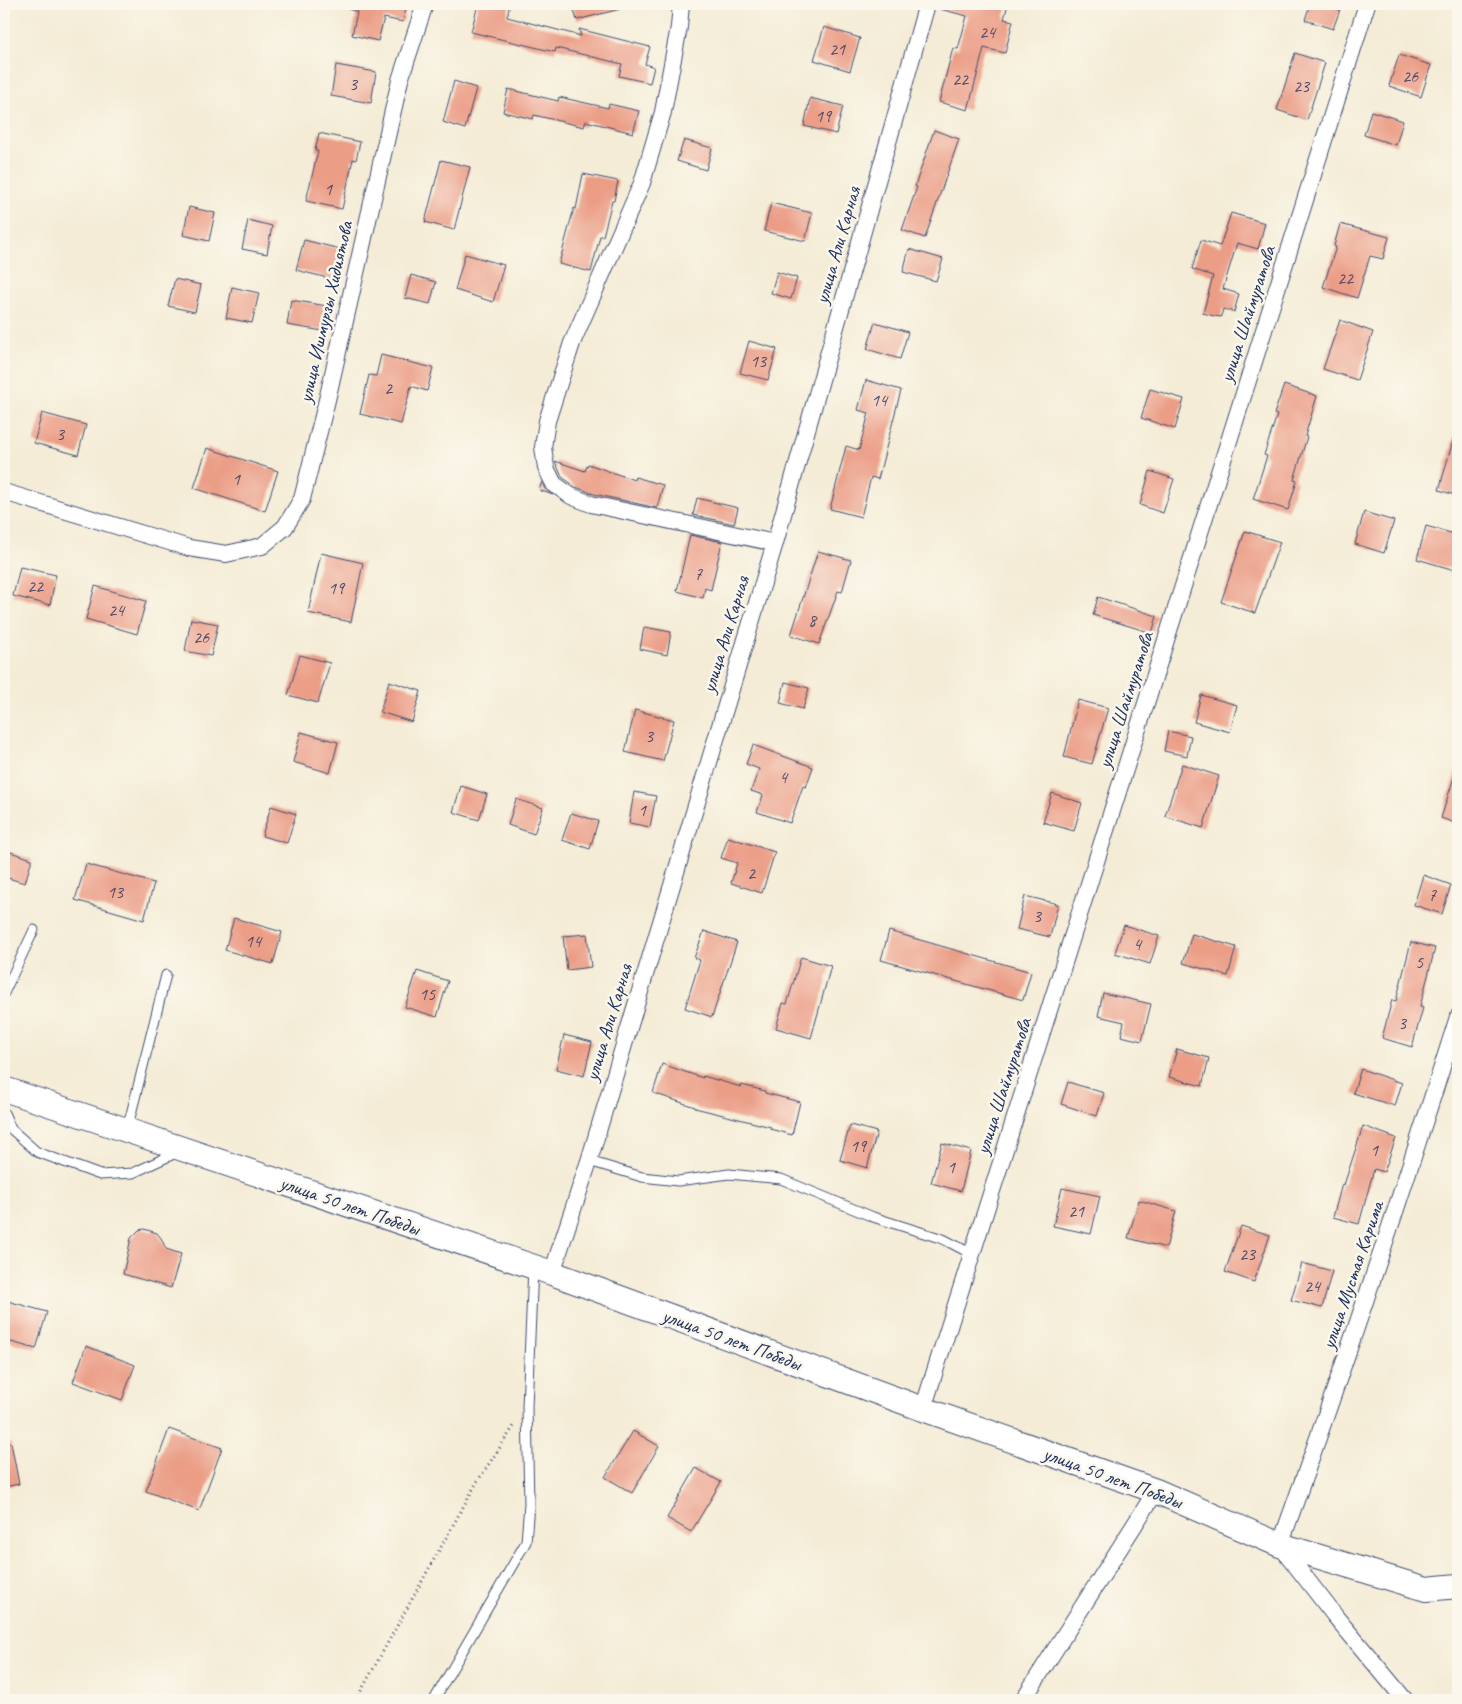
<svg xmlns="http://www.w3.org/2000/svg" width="1462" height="1704" viewBox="0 0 1462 1704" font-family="Caveat,sans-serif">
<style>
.building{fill:#eb9d86}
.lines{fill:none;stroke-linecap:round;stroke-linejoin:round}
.lane-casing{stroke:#3c4b70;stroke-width:11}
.street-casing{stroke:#3c4b70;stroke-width:18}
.secondary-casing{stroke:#3c4b70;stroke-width:26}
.path{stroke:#3c4b70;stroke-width:3;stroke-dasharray:1 4;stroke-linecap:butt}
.lane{stroke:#fff;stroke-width:9}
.street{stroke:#fff;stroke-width:16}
.secondary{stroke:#fff;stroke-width:24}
.labels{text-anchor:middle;stroke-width:5;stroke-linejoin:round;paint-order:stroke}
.number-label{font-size:18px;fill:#4f4a68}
.street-label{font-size:20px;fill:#1b2f5e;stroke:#fbf7ec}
</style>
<rect width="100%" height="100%" fill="#fbf7ec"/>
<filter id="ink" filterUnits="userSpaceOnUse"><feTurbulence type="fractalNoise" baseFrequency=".02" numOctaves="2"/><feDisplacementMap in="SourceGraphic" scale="10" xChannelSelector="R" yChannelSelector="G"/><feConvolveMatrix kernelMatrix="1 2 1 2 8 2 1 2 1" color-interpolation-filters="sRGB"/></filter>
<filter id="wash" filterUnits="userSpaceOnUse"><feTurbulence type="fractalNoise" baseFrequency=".0096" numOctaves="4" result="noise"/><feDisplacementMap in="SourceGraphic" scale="20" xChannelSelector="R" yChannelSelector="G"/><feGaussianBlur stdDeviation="1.12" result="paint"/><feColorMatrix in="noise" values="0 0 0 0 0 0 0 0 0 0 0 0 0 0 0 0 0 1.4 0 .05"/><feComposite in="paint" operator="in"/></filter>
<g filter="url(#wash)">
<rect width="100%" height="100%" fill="#f4ecd6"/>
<g id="blocks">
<!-- building -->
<g class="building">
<polygon points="349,4 407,4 403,22 384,18 378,41 352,35 357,12 348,9"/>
<polygon points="478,4 510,4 507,17 581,36 579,29 650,47 645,64 654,67 650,83 619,76 622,64 556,48 555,52 471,32"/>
<polygon points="572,4 620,4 620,9 577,20"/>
<polygon points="940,4 1008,4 1004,19 1013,21 1005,53 984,48 968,110 939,102 953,48 958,49 967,16 940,9"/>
<polygon points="1310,4 1342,4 1333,29 1305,20"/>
<polygon points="824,27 860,38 850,71 814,60"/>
<polygon points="1295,53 1325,63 1307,120 1277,110"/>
<polygon points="1399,55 1431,65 1421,97 1389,86"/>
<polygon points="336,65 376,72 371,103 331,96"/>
<polygon points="454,81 476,88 465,129 443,122"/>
<polygon points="508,89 558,101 559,97 608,108 609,104 639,111 633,133 586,121 584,127 534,115 533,119 503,112"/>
<polygon points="810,98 843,106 836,134 804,126"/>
<polygon points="1371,111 1403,121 1396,145 1364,135"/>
<polygon points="934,130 959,139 925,238 902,230 917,187 915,186"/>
<polygon points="319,133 360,142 356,160 353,159 342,209 306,201 318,151 315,151"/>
<polygon points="684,140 712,148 706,170 677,161"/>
<polygon points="441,160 470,167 454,230 425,222"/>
<polygon points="583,174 618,181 614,201 612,201 603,236 600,236 591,272 559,264 574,208 576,209"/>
<polygon points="771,203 812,213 805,241 764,231"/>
<polygon points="189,207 215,213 209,241 183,235"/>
<polygon points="1231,213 1265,223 1258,249 1237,243 1223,289 1239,294 1234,312 1223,309 1221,317 1214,316 1203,313 1213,276 1192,269 1201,240 1220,246"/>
<polygon points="248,220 272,226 267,254 242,249"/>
<polygon points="1340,224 1389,237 1383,259 1370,256 1357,298 1323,287 1336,247 1334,246"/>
<polygon points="304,240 340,249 332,279 296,270"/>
<polygon points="909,249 943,259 936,281 903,272"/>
<polygon points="465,254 504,265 493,302 455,290"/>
<polygon points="777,272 797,278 791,299 771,293"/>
<polygon points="411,275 436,282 430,304 405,298"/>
<polygon points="175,279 201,285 195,312 168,306"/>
<polygon points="232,287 259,293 252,323 226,318"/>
<polygon points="291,300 327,306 323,331 287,325"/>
<polygon points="1340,320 1373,332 1357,380 1323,369"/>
<polygon points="875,322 908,332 900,359 867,349"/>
<polygon points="749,341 777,349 768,380 740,373"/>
<polygon points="381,355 433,368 427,391 411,386 401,424 360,414 369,375 376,376"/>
<polygon points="866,380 901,390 878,479 871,477 861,517 830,509 846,446 859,450 869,413 858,410"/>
<polygon points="1284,385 1317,396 1305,436 1307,437 1294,480 1297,481 1288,510 1253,499 1267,456 1264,455 1277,415 1274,414"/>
<polygon points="1150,389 1184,399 1175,429 1141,418"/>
<polygon points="42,413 86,425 78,455 34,443"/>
<polygon points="1454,437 1458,438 1458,496 1439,490"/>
<polygon points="207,448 278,471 265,511 194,488"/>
<polygon points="555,461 585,471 588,464 634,480 635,477 663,485 657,508 594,494 576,487 562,477"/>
<polygon points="1150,471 1174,479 1163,513 1140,505"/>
<polygon points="542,482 545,489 553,495 539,490"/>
<polygon points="697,498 738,508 734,524 693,515"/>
<polygon points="1364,512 1394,521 1384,553 1355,544"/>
<polygon points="1426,526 1458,535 1458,571 1417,559"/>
<polygon points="1245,531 1280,542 1255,613 1221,602"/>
<polygon points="690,535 722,542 711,590 705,588 703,598 677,591"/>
<polygon points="818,551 851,560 842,592 838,591 819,644 791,635"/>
<polygon points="321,553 363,563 351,622 308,613"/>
<polygon points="20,567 56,575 50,605 13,596"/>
<polygon points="95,586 146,601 137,634 86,619"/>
<polygon points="1098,597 1157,616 1152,633 1093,615"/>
<polygon points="191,619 218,624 211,656 185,651"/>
<polygon points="644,627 671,632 667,655 640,649"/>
<polygon points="300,655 330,663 318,703 288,695"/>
<polygon points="389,681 421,691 412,722 380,712"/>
<polygon points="785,682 809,688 803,709 780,703"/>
<polygon points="1201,695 1237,705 1230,732 1194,722"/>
<polygon points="1078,700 1108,708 1092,764 1064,757"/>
<polygon points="635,710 674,720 663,761 625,752"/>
<polygon points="1168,731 1191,736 1187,756 1164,751"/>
<polygon points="301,732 338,742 330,773 293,762"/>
<polygon points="753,745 813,767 806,787 803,786 790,823 757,812 763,795 751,791 759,769 746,764"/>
<polygon points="1182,764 1219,776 1203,828 1165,816"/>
<polygon points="1455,774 1458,774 1458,824 1441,818"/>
<polygon points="461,786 487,794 479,820 453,812"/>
<polygon points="634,792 656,796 650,827 629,823"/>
<polygon points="1052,793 1082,803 1074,831 1043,822"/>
<polygon points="516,799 543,808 534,834 508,825"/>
<polygon points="271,806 296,814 287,843 262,836"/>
<polygon points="571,813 598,821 590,849 562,840"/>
<polygon points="728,837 775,852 762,893 731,883 737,863 721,858"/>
<polygon points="4,850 32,859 25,883 4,877"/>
<polygon points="86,864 154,883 144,920 75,900"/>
<polygon points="1423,875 1451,885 1442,914 1414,905"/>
<polygon points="1025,896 1058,904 1050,937 1017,929"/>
<polygon points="234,918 282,932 273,964 225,950"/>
<polygon points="1124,925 1159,936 1150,964 1115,953"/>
<polygon points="704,931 737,942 712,1017 685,1008 700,960 694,958"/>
<polygon points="889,931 1031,972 1023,1000 881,960"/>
<polygon points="587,934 591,967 567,970 563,936"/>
<polygon points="1192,934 1236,947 1228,976 1183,963"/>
<polygon points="1411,942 1435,948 1420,1007 1423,1008 1412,1047 1382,1038 1392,1000 1396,1001"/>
<polygon points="801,957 831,966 811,1038 776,1028 783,1003 787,1004"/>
<polygon points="417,971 448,981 437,1017 405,1007"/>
<polygon points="1103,993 1151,1004 1142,1041 1121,1036 1124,1022 1098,1016"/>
<polygon points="564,1035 592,1042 584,1076 556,1069"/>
<polygon points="1177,1049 1209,1058 1202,1086 1169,1077"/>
<polygon points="662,1064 703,1078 703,1076 741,1087 742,1085 765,1091 765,1093 800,1102 792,1135 770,1129 771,1127 695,1108 695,1107 653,1093"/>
<polygon points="1361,1069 1402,1083 1395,1106 1353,1093"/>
<polygon points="1068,1082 1104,1093 1097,1116 1061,1104"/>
<polygon points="850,1125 877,1132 867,1168 840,1160"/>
<polygon points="1363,1126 1396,1138 1384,1172 1374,1169 1359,1224 1333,1217 1342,1184 1344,1185"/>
<polygon points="942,1143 971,1151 961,1191 931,1183"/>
<polygon points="1062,1188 1100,1196 1091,1234 1053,1226"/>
<polygon points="1139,1200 1176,1211 1166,1248 1128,1238"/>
<polygon points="1241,1226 1270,1235 1254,1282 1225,1272"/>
<polygon points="144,1229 157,1233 161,1238 166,1249 181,1254 171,1288 123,1274 131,1238 139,1230"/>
<polygon points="1302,1263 1332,1271 1322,1308 1291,1300"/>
<polygon points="4,1300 47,1312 36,1349 4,1340"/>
<polygon points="86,1346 135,1365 122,1400 73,1382"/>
<polygon points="169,1429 222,1448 199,1511 146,1491"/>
<polygon points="633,1431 659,1446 632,1493 605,1477"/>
<polygon points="11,1443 19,1484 4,1487 4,1444"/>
<polygon points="696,1468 721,1482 691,1532 667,1518"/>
</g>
</g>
</g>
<g filter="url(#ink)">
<use href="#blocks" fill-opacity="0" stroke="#3c4b70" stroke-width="1"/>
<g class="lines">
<!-- lane casing -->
<g class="lane-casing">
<g id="lane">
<polyline points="4,993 34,930"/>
<polyline points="4,1113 11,1129 37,1152 100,1175 133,1173 178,1152"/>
<polyline points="127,1130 166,975"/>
<polyline points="589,1161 642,1177 678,1181 729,1174 781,1179 873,1217 943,1239 972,1254"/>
<polyline points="434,1700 526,1542 529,1504 527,1407 533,1267"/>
</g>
</g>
<!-- street casing -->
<g class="street-casing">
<g id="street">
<polyline points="681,4 679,27 663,112 642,183 572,343 547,421 543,447 546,468 554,484 571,496 591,504 775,543"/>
<polyline points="4,492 189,548 226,554 262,546 285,527 302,499 327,400 400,80 425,4"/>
<polyline points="552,1273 589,1161 775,543 927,4"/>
<polyline points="923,1409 1367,4"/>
<polyline points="1023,1700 1156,1491"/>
<path d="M 1405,1700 L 1335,1616 L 1280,1545 C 1343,1370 1402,1194 1458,1017"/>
</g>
</g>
<!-- secondary casing -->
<g class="secondary-casing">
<polyline id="secondary" points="4,1089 552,1273 923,1409 1156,1491 1280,1545 1426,1589 1458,1586"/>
</g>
<!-- path -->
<polyline class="path" points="356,1700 477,1482 514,1426"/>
<!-- lane -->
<use href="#lane" class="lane"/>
<!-- street -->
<use href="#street" class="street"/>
<!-- secondary -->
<use href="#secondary" class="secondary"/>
</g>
</g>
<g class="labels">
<!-- number labels -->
<g class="number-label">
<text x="987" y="38">24</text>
<text x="837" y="55">21</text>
<text x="1410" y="82">26</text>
<text x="960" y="85">22</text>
<text x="353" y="90">3</text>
<text x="1301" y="92">23</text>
<text x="823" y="122">19</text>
<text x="328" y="195">1</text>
<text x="1345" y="284">22</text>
<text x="758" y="367">13</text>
<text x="388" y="394">2</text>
<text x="879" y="406">14</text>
<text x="60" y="440">3</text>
<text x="236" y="485">1</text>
<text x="698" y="580">7</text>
<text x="35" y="592">22</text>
<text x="336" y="594">19</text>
<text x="116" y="616">24</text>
<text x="812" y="626">8</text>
<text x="201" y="643">26</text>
<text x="649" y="742">3</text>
<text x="783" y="783">4</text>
<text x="642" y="816">1</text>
<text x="751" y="879">2</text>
<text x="115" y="898">13</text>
<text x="1432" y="901">7</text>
<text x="1037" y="922">3</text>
<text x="253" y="947">14</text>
<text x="1137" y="950">4</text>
<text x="1419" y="968">5</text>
<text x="427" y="1000">15</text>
<text x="1402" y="1029">3</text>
<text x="858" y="1152">19</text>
<text x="1374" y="1156">1</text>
<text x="951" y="1173">1</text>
<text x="1076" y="1217">21</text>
<text x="1247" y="1260">23</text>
<text x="1312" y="1292">24</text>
</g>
<!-- street labels -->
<g class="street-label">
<text transform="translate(837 245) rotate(-74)" y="7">улица Али Карная</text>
<text transform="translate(325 312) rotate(-77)" y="7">улица Ишмурзы Хидиятова</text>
<text transform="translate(1247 314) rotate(-72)" y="7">улица Шаймуратова</text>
<text transform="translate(725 634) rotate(-73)" y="7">улица Али Карная</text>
<text transform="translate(1125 700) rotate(-72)" y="7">улица Шаймуратова</text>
<text transform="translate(608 1022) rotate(-73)" y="7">улица Али Карная</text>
<text transform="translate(1003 1086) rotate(-72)" y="7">улица Шаймуратова</text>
<text transform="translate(350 1205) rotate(19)" y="7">улица 50 лет Победы</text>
<text transform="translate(1352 1275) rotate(-71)" y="7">улица Мустая Карима</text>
<text transform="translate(732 1339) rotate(20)" y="7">улица 50 лет Победы</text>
<text transform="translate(1113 1477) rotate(20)" y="7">улица 50 лет Победы</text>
</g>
</g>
<!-- margin -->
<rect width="1462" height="1704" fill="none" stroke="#fbf7ec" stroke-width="20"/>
</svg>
